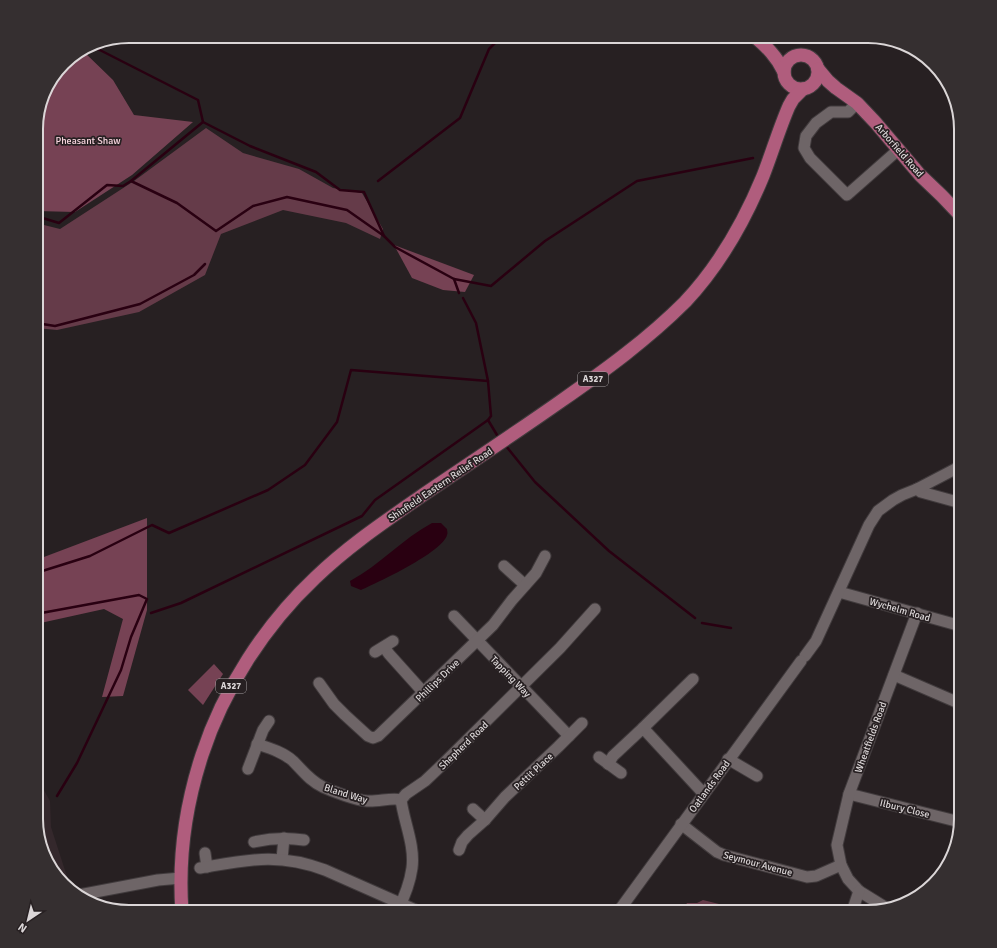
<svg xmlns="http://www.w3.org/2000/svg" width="997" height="948" viewBox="0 0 997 948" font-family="Signika,sans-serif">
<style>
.built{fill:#34282c}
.green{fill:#653b49}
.forest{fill:#764254}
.water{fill:#290011}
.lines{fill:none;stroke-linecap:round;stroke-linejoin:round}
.stream{stroke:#290011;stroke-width:2.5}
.minor-casing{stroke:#413b3d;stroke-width:13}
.major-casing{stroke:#413b3d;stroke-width:15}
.minor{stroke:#6e6567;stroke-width:11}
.major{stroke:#b05d7d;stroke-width:13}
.labels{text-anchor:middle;stroke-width:3.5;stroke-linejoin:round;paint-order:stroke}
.shield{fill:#272022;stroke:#a59fa1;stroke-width:1}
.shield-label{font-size:9px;font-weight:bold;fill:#dbd6d7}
.park-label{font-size:10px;fill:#f8d5df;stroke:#272022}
.street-label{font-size:10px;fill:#dbd6d7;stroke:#272022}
.rim{fill:none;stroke:#dbd6d7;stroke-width:2}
</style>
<rect width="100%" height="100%" fill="#272022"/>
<!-- built -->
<polygon class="built" points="36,776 50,801 51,827 71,889 70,889 63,885 43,855 36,825"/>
<!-- green -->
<g class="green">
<polygon points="206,128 243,153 299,169 333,188 362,193 383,229 380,239 346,223 283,210 221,234 205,275 139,312 57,330 36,328 36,223 60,229 134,181"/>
<polygon points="703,900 723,905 722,912 681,912 687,903 697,903"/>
</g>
<!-- forest -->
<g class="forest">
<polygon points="82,50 113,80 134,115 193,122 132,175 75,212 36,211 36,123 46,88 68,59"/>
<polygon points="394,245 474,275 465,292 443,290 412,278"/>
<polygon points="147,518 147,610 123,696 102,697 123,619 104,609 36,624 36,560"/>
<polygon points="214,664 223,674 203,705 188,690"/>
</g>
<!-- water -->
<path class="water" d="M 432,523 L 441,523 L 447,529 C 447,531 448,533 447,535 C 443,552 377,583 361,590 L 351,586 L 350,581 C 380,565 402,539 432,523 Z"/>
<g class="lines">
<!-- stream -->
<g class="stream">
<polyline points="90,45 198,100 203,122 250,146 316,172 340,190 364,192 384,236 395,247 454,279 491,286 545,241 637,181 753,158"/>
<polyline points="131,181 177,203 216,231 253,206 287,197 347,210 384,236"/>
<polyline points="378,181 460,118 489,49 502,36"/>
<polyline points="36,216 59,223 107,185 123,186 131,181 203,122"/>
<polyline points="454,279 459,293"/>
<polyline points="36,323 55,326 140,304 194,275 205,264"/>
<polyline points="488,381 491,416 488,420 497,435"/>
<polyline points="506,446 535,482 609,551 695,618"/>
<polyline points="36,573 90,556 152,525 169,533 268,490 305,465 337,422 351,370 488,381 476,323 463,298"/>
<polyline points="151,613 181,603 362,516 375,500 488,420"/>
<polyline points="36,614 139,595 147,599 131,637 121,670 77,763 57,796"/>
<polyline points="702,623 731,628"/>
</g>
<!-- minor casing -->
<g class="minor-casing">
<g id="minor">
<polyline points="857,103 848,112 831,112 816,123 806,136 804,148 810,158 847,195 898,150"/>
<polyline points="917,489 921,492 961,503"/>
<polyline points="504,566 525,585"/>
<polyline points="839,592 961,626"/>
<polyline points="454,616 569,736"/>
<polyline points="384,647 389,654 424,693"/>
<polyline points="375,652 393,641"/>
<polyline points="805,656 816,641 869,525 878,511 893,500 902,495 917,489 961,466"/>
<polyline points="894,675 961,704"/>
<polyline points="319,683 334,704 345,715 368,736 373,738 378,736 493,625 512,600 536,573 545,556"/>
<polyline points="643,728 693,679"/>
<path d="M 257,744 C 269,748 283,752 293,761 C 303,771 310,781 323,787 C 334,792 356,800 367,801 C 378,802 393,797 401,800"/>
<polyline points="599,757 621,773"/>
<polyline points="728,759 757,776"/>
<polyline points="608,764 613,756 643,728 704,794"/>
<polyline points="248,769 263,730 269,721"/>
<polyline points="849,794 960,822"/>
<polyline points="473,809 485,820"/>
<polyline points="681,824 717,852 724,855 807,877 816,876 841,865"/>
<path d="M 254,842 C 271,838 286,837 304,840"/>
<polyline points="459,850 462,842 468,835 485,820 505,797 558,747 582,723"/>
<polyline points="205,853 207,867"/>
<polyline points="282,859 284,838"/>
<path d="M 200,868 C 247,860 278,852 325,870 L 420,912"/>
<polyline points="79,895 158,880 181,878"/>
<polyline points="888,909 859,891 848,879 841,865 837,845 849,794 917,613"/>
<path d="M 397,912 C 404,898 410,883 412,868 C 415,845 404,822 401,800 L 406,794 L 425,781 L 445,762 L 560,648 L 595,609"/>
<polyline points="618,912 801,661"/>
<polyline points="852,912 859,891"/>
</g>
</g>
<!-- major casing -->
<g class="major-casing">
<g id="major">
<path d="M 754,36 C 767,47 777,57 784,72"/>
<circle cx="801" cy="72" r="17"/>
<polyline points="818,69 828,81 836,88 857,103 875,122 920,175 942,196 961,216"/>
<path d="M 182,912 C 178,858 185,807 202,755 C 223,690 265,625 315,578 C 347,547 384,522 420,497 C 467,465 514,434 561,401 C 604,371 647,340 685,302 C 719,266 744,222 763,176 C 772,153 779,129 789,106 L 793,99 L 803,89"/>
</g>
</g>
<!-- minor -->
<use href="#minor" class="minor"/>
<!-- major -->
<use href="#major" class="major"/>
</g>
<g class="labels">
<!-- shield labels -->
<g class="shield">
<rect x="578" y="372" width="30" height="14" rx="3"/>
<rect x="216" y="679" width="30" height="14" rx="3"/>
</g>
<g class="shield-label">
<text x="593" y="382">A327</text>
<text x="231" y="689">A327</text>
</g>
<!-- park labels -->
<g class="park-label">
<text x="88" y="144">Pheasant Shaw</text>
</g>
<!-- street labels -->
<g class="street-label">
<text transform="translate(900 150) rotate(49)" y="4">Arborfield Road</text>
<text transform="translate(440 484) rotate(-34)" y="4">Shinfield Eastern Relief Road</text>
<text transform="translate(900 609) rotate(16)" y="4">Wychelm Road</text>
<text transform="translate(511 676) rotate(46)" y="4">Tapping Way</text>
<text transform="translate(437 680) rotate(-44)" y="4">Phillips Drive</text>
<text transform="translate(870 737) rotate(-70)" y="4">Wheatfields Road</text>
<text transform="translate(463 745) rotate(-44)" y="4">Shepherd Road</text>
<text transform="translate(533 771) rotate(-43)" y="4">Pettit Place</text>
<text transform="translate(709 786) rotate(-54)" y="4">Oatlands Road</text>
<text transform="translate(346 793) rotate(17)" y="4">Bland Way</text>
<text transform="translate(905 808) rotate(14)" y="4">Ilbury Close</text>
<text transform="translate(758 863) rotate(15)" y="4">Seymour Avenue</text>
</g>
</g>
<!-- crop -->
<path d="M0 0H997V948H0ZM129 43H868A86 86 0 0 1 954 129V819A86 86 0 0 1 868 905H129A86 86 0 0 1 43 819V129A86 86 0 0 1 129 43Z" fill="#352f30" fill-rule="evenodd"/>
<path class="rim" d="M129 43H868A86 86 0 0 1 954 129V819A86 86 0 0 1 868 905H129A86 86 0 0 1 43 819V129A86 86 0 0 1 129 43Z"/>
<!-- north arrow -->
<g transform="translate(28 920) rotate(215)" stroke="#272022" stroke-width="3" paint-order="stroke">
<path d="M0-3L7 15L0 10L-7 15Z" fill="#dbd6d7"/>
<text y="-6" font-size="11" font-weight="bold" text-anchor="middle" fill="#dbd6d7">N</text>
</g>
</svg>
